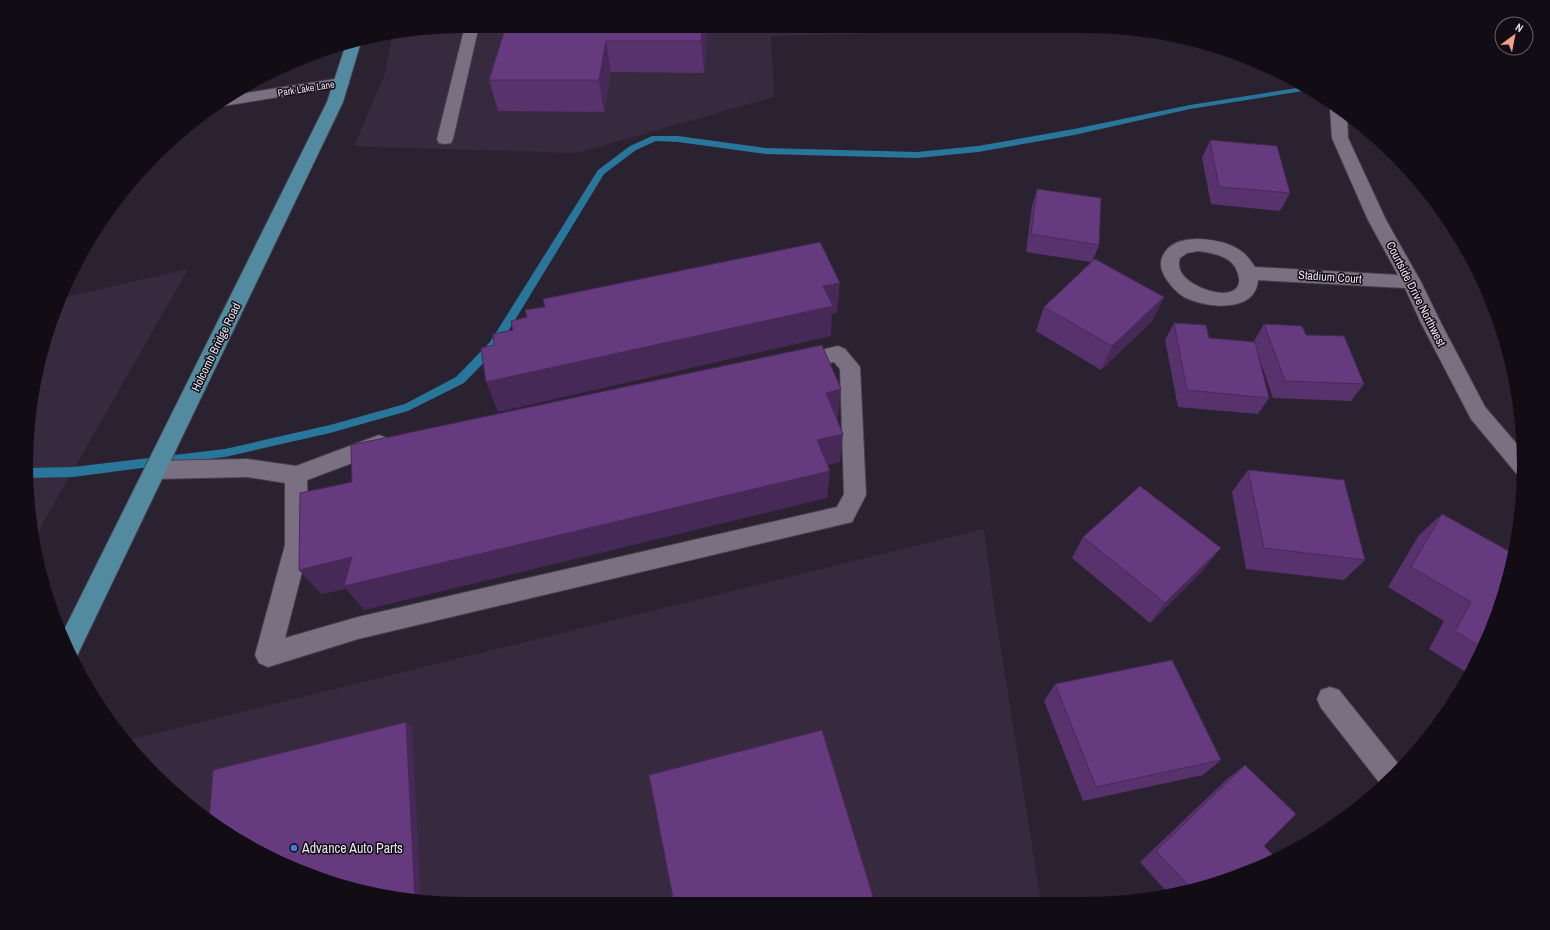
<svg xmlns="http://www.w3.org/2000/svg" width="1550" height="930" viewBox="0 0 1550 930" font-family="'Archivo Narrow',sans-serif">
<style>
.built{fill:#372a3e}
.lines{fill:none;stroke-linecap:round;stroke-linejoin:round}
.stream{fill:#28779b;fill-rule:evenodd}
.lane-casing{stroke:#473f4c;stroke-width:2}
.street-casing{stroke:#473f4c;stroke-width:2}
.primary-casing{stroke:#473f4c;stroke-width:2}
.lane{fill:#7b7082;fill-rule:evenodd}
.street{fill:#7b7082;fill-rule:evenodd}
.primary{fill:#528a9f;fill-rule:evenodd}
.wall{fill:#58326c}
.shaded-wall{fill:#472958}
.building{fill:#663a7e;stroke:#472958}
.shop-dot{fill:#3f7fe0;stroke:#120d14;stroke-width:1.5}
.labels{text-anchor:middle;stroke-width:3;stroke-linejoin:round;paint-order:stroke}
.far-street-label{font-size:10px;fill:#e8e2ec;stroke:#120d14}
.street-label{font-size:12px;fill:#e8e2ec;stroke:#120d14}
.near-poi-label{font-size:14px;fill:#e8e2ec;stroke:#120d14;text-anchor:start}
</style>
<rect width="100%" height="100%" fill="#2b2231"/>
<!-- built -->
<g class="built">
<polygon points="924,28 925,32 771,36 774,97 576,153 354,146 384,76 393,33 407,30"/>
<polygon points="188,269 44,521 34,542 26,465 30,407 49,324 62,298"/>
<polygon points="984,529 993,599 1041,903 436,903 324,881 221,830 155,776 129,746 132,739"/>
</g>
<g class="lines">
<!-- stream -->
<polygon class="stream" points="1303,87 1309,90 1190,109 1074,135 978,152 917,158 765,154 678,142 656,141 636,150 604,174 498,348 464,383 408,411 330,433 225,457 73,477 27,478 27,468 73,467 225,449 330,425 405,404 456,377 490,342 598,170 630,146 652,136 678,136 765,148 917,152 978,146 1074,129 1190,105"/>
<!-- lane casing -->
<g class="lane-casing">
<g id="lane">
<polygon points="464,30 478,30 453,139 451,143 445,144 439,143 437,139"/>
<polygon points="838,346 845,349 860,367 866,495 852,522 358,639 268,667 259,663 255,655 285,545 285,483 247,477 155,479 147,476 144,470 147,464 155,461 247,459 296,466 379,435 387,438 390,444 387,450 307,480 309,545 285,638 358,617 837,507 844,494 840,369 834,362 798,370 791,367 788,362 791,357"/>
</g>
</g>
<!-- street casing -->
<g class="street-casing">
<g id="street">
<polygon points="341,78 347,80 349,83 347,86 223,106 218,104 233,95"/>
<path d="M 1334,104 L 1347,114 L 1348,138 L 1386,220 L 1421,282 L 1441,323 L 1485,407 L 1522,450 L 1524,465 L 1523,476 L 1516,473 L 1471,419 L 1421,323 L 1405,288 L 1258,280 C 1256,314 1205,308 1184,297 C 1176,292 1170,285 1165,277 C 1160,268 1159,261 1165,252 C 1178,232 1224,238 1241,251 C 1247,255 1251,261 1255,267 L 1398,275 L 1368,220 L 1332,138 L 1330,108 ZM 1198,251 C 1213,253 1234,256 1238,274 C 1239,277 1240,282 1238,286 C 1229,301 1197,288 1188,280 C 1181,274 1177,267 1180,258 L 1187,253 Z"/>
<polygon points="1330,687 1339,690 1400,766 1382,786 1321,708 1317,699 1321,690"/>
</g>
</g>
<!-- primary casing -->
<g class="primary-casing">
<polygon id="primary" points="361,41 361,42 343,102 77,656 73,658 62,634 327,102 346,44"/>
</g>
<!-- lane -->
<use href="#lane" class="lane"/>
<!-- street -->
<use href="#street" class="street"/>
<!-- primary -->
<use href="#primary" class="primary"/>
</g>
<!-- wall -->
<g class="wall">
<polygon points="505,29 707,33 704,73 611,72 604,112 498,111 489,80"/>
<polygon points="1210,140 1290,193 1280,211 1211,204 1202,158"/>
<polygon points="1037,189 1099,245 1093,260 1164,297 1152,321 1101,370 1036,331 1044,307 1091,262 1026,252 1032,206"/>
<polygon points="1174,323 1209,338 1254,342 1254,341 1264,324 1306,335 1364,384 1351,401 1273,398 1256,349 1269,398 1258,414 1178,407 1165,340"/>
<polygon points="1248,470 1365,560 1344,580 1246,569 1232,492"/>
<polygon points="1442,514 1490,633 1469,674 1429,649 1444,621 1388,587 1419,535"/>
<polygon points="1083,537 1205,568 1150,623 1072,558"/>
<polygon points="1055,684 1221,760 1203,775 1083,801 1044,701"/>
<polygon points="1245,765 1226,881 1167,892 1140,862 1226,780"/>
</g>
<!-- shaded-wall -->
<g class="shaded-wall">
<polygon points="702,29 707,29 707,33 704,73 701,41"/>
<polygon points="606,41 611,72 604,112 599,80"/>
<polygon points="840,283 837,313 832,314 831,336 498,412 486,382 823,286"/>
<polygon points="1164,297 1152,321 1101,370 1112,346"/>
<polygon points="841,389 838,418 824,422 826,393"/>
<polygon points="843,434 840,462 816,468 817,440"/>
<polygon points="830,471 827,498 364,610 346,589 321,594 299,570 352,557"/>
<polygon points="1221,548 1205,568 1150,623 1165,603"/>
<polygon points="406,722 412,727 421,900 415,899"/>
</g>
<!-- building -->
<g class="building">
<polygon points="505,29 702,29 701,41 606,41 599,80 489,80"/>
<polygon points="1210,140 1277,146 1290,193 1219,187"/>
<polygon points="1037,189 1101,198 1099,245 1031,234"/>
<polygon points="820,242 840,283 823,286 833,306 486,382 481,348 494,345 493,334 513,330 511,321 527,317 525,310 545,307 543,299"/>
<polygon points="1095,259 1164,297 1112,346 1044,307"/>
<polygon points="1174,323 1206,325 1209,338 1255,342 1269,398 1187,390"/>
<polygon points="1264,324 1302,326 1306,335 1344,336 1364,384 1285,381"/>
<polygon points="822,345 841,389 826,393 843,434 817,440 830,471 344,586 352,557 299,570 300,493 352,482 351,445"/>
<polygon points="1248,470 1344,480 1365,560 1264,548"/>
<polygon points="1140,486 1221,548 1165,603 1083,537"/>
<polygon points="1442,514 1514,554 1490,633 1483,648 1455,631 1471,602 1411,567"/>
<polygon points="1172,660 1221,760 1096,787 1055,684"/>
<polygon points="406,722 415,899 324,881 221,830 209,820 213,770"/>
<polygon points="822,730 875,903 674,903 649,775"/>
<polygon points="1245,765 1296,814 1264,846 1276,858 1226,881 1191,888 1156,851"/>
</g>
<!-- markers -->
<circle class="shop-dot" cx="294" cy="848" r="4"/>
<g class="labels">
<!-- far-street labels -->
<g class="far-street-label">
<text transform="translate(306 88) rotate(-9)" y="4">Park Lake Lane</text>
</g>
<!-- street labels -->
<g class="street-label">
<text transform="translate(1330 277) rotate(4)" y="4">Stadium Court</text>
<text transform="translate(1416 294) rotate(63)" y="4">Courtside Drive Northwest</text>
<text transform="translate(216 347) rotate(-64)" y="4">Holcomb Bridge Road</text>
</g>
<!-- near-poi labels -->
<g class="near-poi-label">
<text x="302" y="853">Advance Auto Parts</text>
</g>
</g>
<!-- crop -->
<path d="M0 0H1550V930H0ZM465 33H1085A432 432 0 0 1 1517 465V465A432 432 0 0 1 1085 897H465A432 432 0 0 1 33 465V465A432 432 0 0 1 465 33Z" fill="#120d14" fill-rule="evenodd"/>
<!-- north arrow -->
<g transform="translate(1514 36) rotate(32)"><circle r="19" fill="#120d14" stroke="#68626a"/>
<path d="M0-3L7 15L0 10L-7 15Z" fill="#f49e8a"/>
<text y="-6" font-size="11" font-weight="bold" text-anchor="middle" fill="#e8e2ec">N</text>
</g>
</svg>
